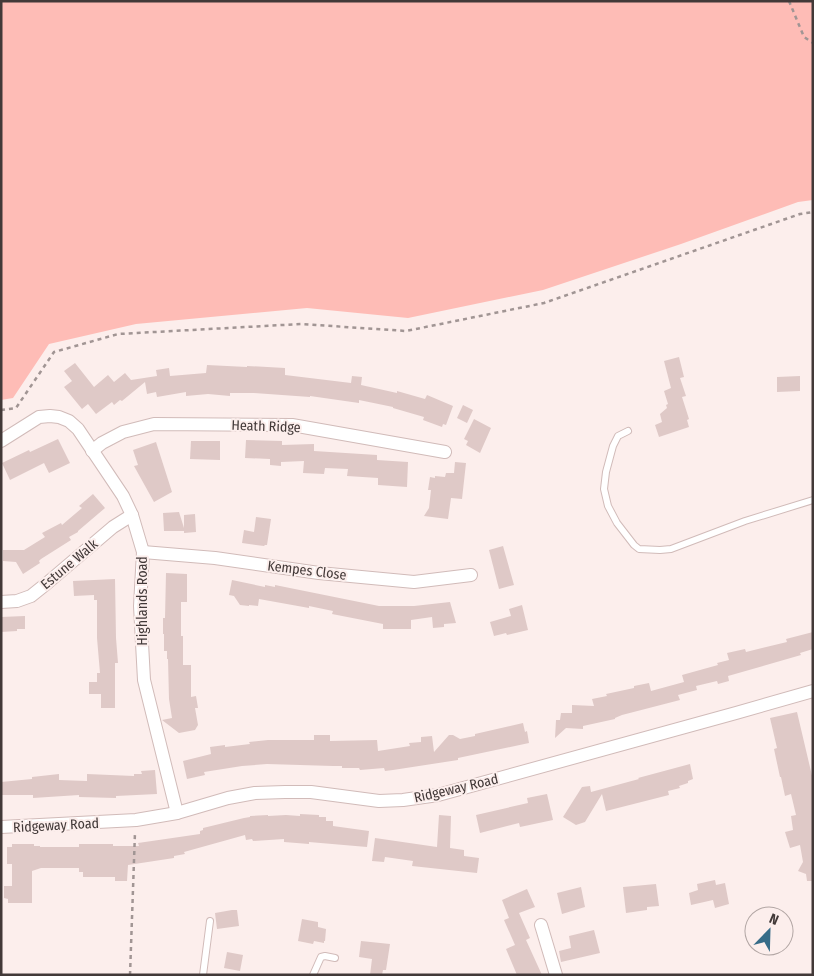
<svg xmlns="http://www.w3.org/2000/svg" width="814" height="976" viewBox="0 0 814 976" font-family="'Fira Sans Condensed',sans-serif">
<style>
.green{fill:#febcb6}
.building{fill:#dfc9c7}
.lines{fill:none;stroke-linecap:round;stroke-linejoin:round}
.service-casing{stroke:#d1bbb9;stroke-width:8}
.minor-casing{stroke:#d1bbb9;stroke-width:14}
.path{stroke:#a19594;stroke-width:2.5;stroke-dasharray:4 4;stroke-linecap:butt}
.service{stroke:#fff;stroke-width:6}
.minor{stroke:#fff;stroke-width:12}
.labels{text-anchor:middle;stroke-width:4;stroke-linejoin:round;paint-order:stroke}
.street-label{font-size:14px;fill:#423938;stroke:#fceeec}
</style>
<rect width="100%" height="100%" fill="#fceeec"/>
<!-- green -->
<polygon class="green" points="1,1 813,1 813,200 798,202 681,244 543,290 408,318 307,308 136,324 49,344 13,398 1,400"/>
<!-- building -->
<g class="building">
<polygon points="679,357 684,377 680,378 686,396 682,397 689,419 687,420 689,427 659,437 655,425 662,422 660,414 667,408 666,405 668,404 664,391 671,388 664,361"/>
<polygon points="75,363 94,387 108,375 114,382 125,373 131,380 157,376 156,370 169,368 170,376 206,373 207,365 247,367 247,366 285,368 285,375 351,383 352,376 362,377 361,385 397,393 397,391 425,399 427,395 453,406 446,425 443,424 442,427 423,420 424,417 393,408 393,407 359,400 359,403 310,396 310,397 254,393 230,393 230,396 208,394 186,396 186,392 157,397 156,392 147,394 145,382 122,401 120,400 114,405 112,402 96,414 88,404 82,409 64,387 72,381 64,371"/>
<polygon points="800,376 800,391 777,392 777,377"/>
<polygon points="463,405 473,410 467,423 457,418"/>
<polygon points="474,419 491,428 480,453 466,445 468,441 464,439"/>
<polygon points="58,439 70,463 49,473 44,463 10,480 2,463 29,450 30,452"/>
<polygon points="246,440 282,441 282,445 314,444 314,451 377,455 377,460 408,462 407,487 378,485 378,478 347,476 348,469 325,468 324,474 303,473 304,461 281,462 281,466 270,465 270,459 245,458"/>
<polygon points="191,441 220,441 220,460 190,459"/>
<polygon points="156,442 172,492 154,502 134,466 138,465 133,450"/>
<polygon points="455,462 466,463 462,499 451,498 448,519 424,516 429,508 431,490 428,490 430,477 435,478 435,476 445,477 446,473 454,473"/>
<polygon points="93,494 105,508 78,531 78,532 69,537 71,540 41,559 39,561 40,563 23,574 16,562 3,561 3,550 24,550 45,537 42,533 61,523 62,525 82,508 79,506"/>
<polygon points="179,512 184,528 184,515 195,514 196,532 184,533 184,531 164,531 163,513"/>
<polygon points="256,517 271,519 267,545 265,545 264,546 242,543 244,530 254,532"/>
<polygon points="503,546 514,585 499,589 489,550"/>
<polygon points="166,573 187,574 187,602 181,602 181,636 183,636 183,665 191,665 191,697 196,696 198,708 195,708 198,725 195,730 179,733 162,720 172,718 169,699 168,659 167,659 167,651 164,651 164,634 163,634 163,618 165,618"/>
<polygon points="115,579 116,638 118,663 115,663 115,708 101,708 101,694 89,694 89,682 97,682 97,673 100,673 97,638 97,600 94,600 94,595 74,596 73,581"/>
<polygon points="232,580 265,587 265,585 275,587 275,585 379,606 414,606 450,602 456,623 444,624 444,627 433,628 432,617 411,620 411,629 383,629 383,624 332,614 333,611 309,606 309,608 259,599 258,606 249,605 249,606 240,605 234,596 229,595"/>
<polygon points="522,605 528,630 507,635 506,633 494,636 490,622 511,616 509,609"/>
<polygon points="25,616 25,629 17,629 17,631 1,632 1,617"/>
<polygon points="813,632 813,649 800,653 801,655 728,676 729,681 718,684 717,681 696,686 697,690 678,695 680,700 622,715 615,718 615,719 583,726 583,729 566,728 555,738 556,720 560,720 561,713 572,713 572,705 594,706 592,699 607,696 606,694 634,688 634,686 649,683 651,691 684,682 682,675 718,665 717,663 729,660 727,653 745,649 746,652 787,642 786,639"/>
<polygon points="797,712 813,780 813,881 807,881 806,874 798,871 803,862 800,845 790,848 785,832 793,830 791,816 796,815 791,794 785,796 781,777 780,777 774,749 777,748 770,718"/>
<polygon points="523,723 525,732 527,731 529,743 458,758 458,760 393,770 385,771 384,768 360,770 359,768 342,768 342,766 333,766 267,764 242,766 204,772 205,775 187,779 183,761 211,754 210,747 225,745 225,747 250,744 249,742 268,740 314,740 314,735 330,735 330,741 377,740 378,751 410,746 409,743 421,742 421,737 432,736 434,752 449,735 453,735 460,739 475,736 475,734"/>
<polygon points="690,764 693,779 688,781 688,783 679,786 680,788 668,791 669,795 606,811 602,794 585,822 576,825 563,817 582,787 590,786 591,792 639,779 638,778"/>
<polygon points="155,770 157,794 116,796 116,798 79,797 79,795 33,798 33,795 1,795 1,782 32,779 32,777 59,774 59,780 87,781 87,774 134,776 134,774 142,774 141,771"/>
<polygon points="547,794 553,820 520,827 519,823 480,833 476,815 528,803 527,798"/>
<polygon points="300,814 319,815 319,817 326,817 326,821 333,821 333,826 369,831 367,847 309,842 309,844 284,842 284,839 253,841 252,839 246,840 245,835 184,852 185,854 174,856 174,858 128,865 127,881 115,881 115,877 83,877 83,872 79,872 79,868 41,868 32,871 32,903 8,903 8,899 4,898 4,886 12,886 12,864 7,864 7,847 12,847 12,844 34,844 34,846 40,846 40,847 79,847 79,844 113,844 113,846 139,846 138,843 200,834 200,831 203,830 203,828 244,818 250,817 250,816 268,815 268,816 286,815 300,816"/>
<polygon points="439,815 451,816 450,848 464,850 464,856 479,858 477,873 412,866 413,861 385,857 384,862 372,861 375,838 437,847"/>
<polygon points="715,880 716,885 725,883 729,904 715,908 713,900 691,905 689,893 698,890 697,884"/>
<polygon points="656,884 659,906 647,907 647,910 626,913 623,887"/>
<polygon points="581,887 585,907 562,914 557,893"/>
<polygon points="527,889 535,907 519,913 530,938 526,940 542,975 517,975 506,949 515,945 504,920 509,918 502,900"/>
<polygon points="232,910 237,910 239,926 217,929 215,913"/>
<polygon points="302,919 318,922 318,927 326,929 325,941 324,941 324,943 314,941 313,944 298,941"/>
<polygon points="594,930 600,953 561,962 559,951 571,948 569,936"/>
<polygon points="361,941 390,944 386,970 383,970 382,975 370,975 372,959 359,957"/>
<polygon points="227,952 243,955 240,971 224,968"/>
</g>
<g class="lines">
<!-- service casing -->
<g class="service-casing">
<g id="service">
<polyline points="628,431 618,436 613,446 606,472 604,489 608,506 617,523 634,545 639,549 660,550 671,549 745,521 813,500"/>
<polyline points="203,975 210,921"/>
<polyline points="313,975 321,957 325,956 335,958"/>
</g>
</g>
<!-- minor casing -->
<g class="minor-casing">
<g id="minor">
<polyline points="1,441 39,417 50,416 59,417 69,421 78,429 123,496 132,515 143,552 140,606 144,680 177,813"/>
<polyline points="92,451 102,443 123,432 154,424 292,425 445,452"/>
<polyline points="143,552 215,558 319,573 414,582 471,575"/>
<polyline points="1,602 17,601 31,596 46,584 113,527 132,515"/>
<polyline points="1,827 136,820 177,813 228,798 255,793 285,792 311,792 379,801 403,800 438,795 736,713 813,691"/>
<polyline points="541,925 556,975"/>
</g>
</g>
<!-- path -->
<g class="path">
<polyline points="789,1 804,37 813,43"/>
<polyline points="1,410 16,408 54,352 118,334 301,324 406,331 544,303 800,214 813,212"/>
<polyline points="130,975 135,832"/>
</g>
<!-- service -->
<use href="#service" class="service"/>
<!-- minor -->
<use href="#minor" class="minor"/>
</g>
<g class="labels">
<!-- street labels -->
<g class="street-label">
<text transform="translate(266 426) rotate(2)" y="5">Heath Ridge</text>
<text transform="translate(69 564) rotate(-40)" y="5">Estune Walk</text>
<text transform="translate(307 570) rotate(7)" y="5">Kempes Close</text>
<text transform="translate(142 601) rotate(-90)" y="5">Highlands Road</text>
<text transform="translate(456 788) rotate(-13)" y="5">Ridgeway Road</text>
<text transform="translate(56 825) rotate(-3)" y="5">Ridgeway Road</text>
</g>
</g>
<!-- border -->
<rect width="814" height="976" fill="none" stroke="#423938" stroke-width="5"/>
<!-- north arrow -->
<g transform="translate(769 931) rotate(23)"><circle r="24" fill="#fceeec" stroke="#b2a6a4"/>
<path d="M0-4L9 19L0 12L-9 19Z" fill="#376c88"/>
<text y="-8" font-size="14" font-weight="bold" text-anchor="middle" fill="#423938">N</text>
</g>
</svg>
